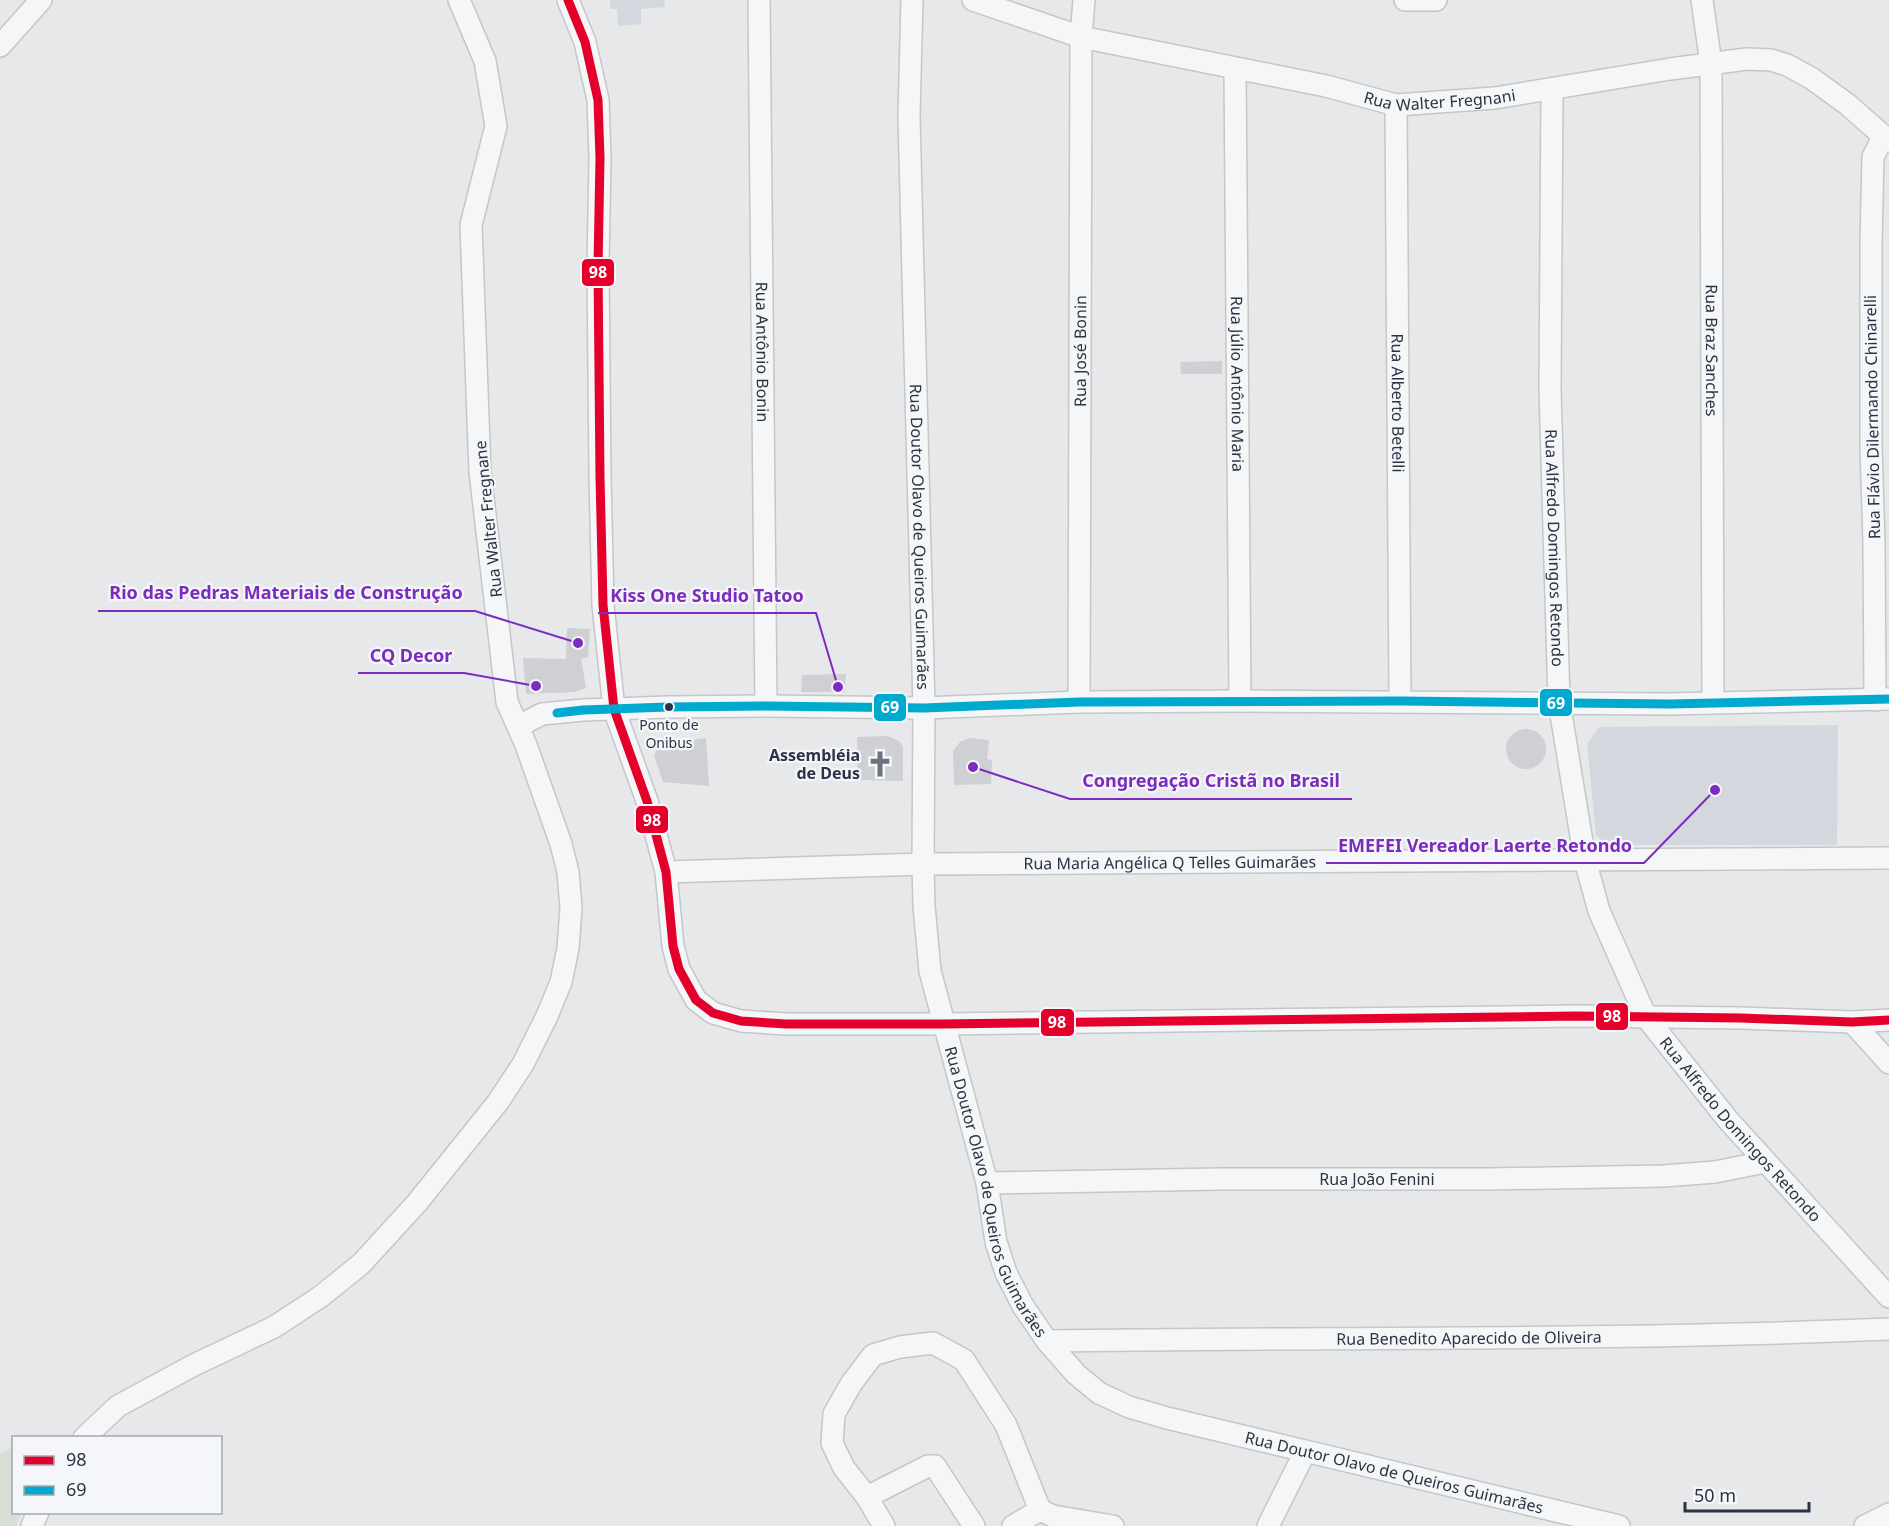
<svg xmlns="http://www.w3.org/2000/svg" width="1889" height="1526" viewBox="0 0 1889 1526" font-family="'Noto Sans',sans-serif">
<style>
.built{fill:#d4d7dd}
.green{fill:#d6ded6}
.building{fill:#ced0d3}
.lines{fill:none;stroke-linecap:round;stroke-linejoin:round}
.minor-casing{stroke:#c4c6c8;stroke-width:24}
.minor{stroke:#f5f6f7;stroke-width:21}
.bus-1-casing{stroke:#f4f6f9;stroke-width:14}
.bus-2-casing{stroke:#f4f6f9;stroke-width:14}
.bus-1{stroke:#e4002b;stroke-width:9}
.bus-2{stroke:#00a9ce;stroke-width:9}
.bus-dot{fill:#2b3445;stroke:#f4f6f9;stroke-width:2}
.labels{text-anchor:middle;stroke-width:4.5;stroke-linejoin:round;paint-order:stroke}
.bus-label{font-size:14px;fill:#2b3445;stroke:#f4f6f9}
.street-label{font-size:16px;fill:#2b3445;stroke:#f4f6f9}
.poi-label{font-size:16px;font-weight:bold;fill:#2b3445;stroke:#f4f6f9;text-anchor:end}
.leader{fill:none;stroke:#7b2cbf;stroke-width:2}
.callout-dot{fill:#7b2cbf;stroke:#f4f6f9;stroke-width:2}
.callout-label{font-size:18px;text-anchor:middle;font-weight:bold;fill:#7b2cbf;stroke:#f4f6f9;stroke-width:4.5;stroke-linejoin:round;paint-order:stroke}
.line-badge{stroke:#f4f6f9;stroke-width:2}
.badge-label{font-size:16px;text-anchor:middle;font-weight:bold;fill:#fff}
</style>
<rect width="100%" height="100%" fill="#e6e8ea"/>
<!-- built -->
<g class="built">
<polygon points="610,0 664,0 665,7 641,9 641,24 618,26 617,9 610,9"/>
<polygon points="1838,725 1837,845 1606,845 1596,835 1587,744 1599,727"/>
</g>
<!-- green -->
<polygon class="green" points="13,1447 14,1512 22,1513 16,1526 0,1526 0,1454"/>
<!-- building -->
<g class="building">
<polygon points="1222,361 1222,374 1181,374 1180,362"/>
<polygon points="567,628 590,629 588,658 581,658 586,688 574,692 526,694 523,658 566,659"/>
<polygon points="846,674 845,692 801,692 802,675"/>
<circle cx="1526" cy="749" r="20"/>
<polygon points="888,736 899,741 903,747 903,781 858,780 857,737"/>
<polygon points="706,738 709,786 663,782 654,756 657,748 663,744"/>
<polygon points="970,738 989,740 987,759 992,760 991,784 954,785 953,751 960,742"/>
</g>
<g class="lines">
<!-- minor casing -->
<g class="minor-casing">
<g id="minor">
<polyline points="568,0 585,42 598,100 600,158 598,267 600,477 603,605 614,709 647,801 666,872 673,946 679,969 696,1000 713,1013 741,1021 786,1024 943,1024 1576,1016 1741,1018 1852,1022 1889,1020"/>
<path id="s1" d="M 759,0 L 766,706"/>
<path id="s2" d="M 912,0 L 909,116 L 924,708 L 923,864 L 924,906 L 930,971 L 987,1183 L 996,1242 L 1006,1273 L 1023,1306 L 1047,1341 L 1076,1374 L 1099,1393 L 1129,1407 L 1167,1418 L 1619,1526"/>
<path id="s3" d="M 973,0 L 1081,37 L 1326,86 L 1396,105 L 1495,98 L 1670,69 L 1747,59 L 1771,60 L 1787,65 L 1811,78 L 1847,104 L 1889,141"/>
<polyline points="1405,0 1436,0"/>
<path id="s4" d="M 1702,0 L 1711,64 L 1713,702"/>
<polyline points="0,46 41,0"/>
<path id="s5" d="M 1235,68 L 1240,701"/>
<path id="s6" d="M 1552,90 L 1550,389 L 1559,702 L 1585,860 L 1599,911 L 1646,1017 L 1728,1120 L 1889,1297"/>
<path id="s7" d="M 1396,105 L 1400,701"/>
<polyline points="1875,700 1874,542 1871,447 1871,243 1873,157 1883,137"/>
<path id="s8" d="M 1079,702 L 1081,37 L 1084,0"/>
<polyline points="519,726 542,714 583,710 668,707 766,706 924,708 1079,702 1240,701 1670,704 1889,699"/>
<path id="s9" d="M 666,872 L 923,864 L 1889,858"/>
<polyline points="1852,1022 1889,1063"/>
<path id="s10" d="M 987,1183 L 1221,1179 L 1488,1179 L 1663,1176 L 1715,1172 L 1765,1162"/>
<path id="s11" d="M 1047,1341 C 1328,1337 1608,1341 1889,1329"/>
<polyline points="84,1438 118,1406 194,1365 274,1327 320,1297 361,1264 416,1204 498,1102 523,1064 547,1016 561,982 568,948 571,908 568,872 561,844 526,745 507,702 480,472 471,225 496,126 485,61 459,0"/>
<polyline points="867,1497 928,1466 935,1466 974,1526"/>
<polyline points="32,1526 38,1512"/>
<polyline points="884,1526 867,1497 844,1468 832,1443 834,1414 851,1384 873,1355 900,1347 933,1343 964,1360 1006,1425 1040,1510"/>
<polyline points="1013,1526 1040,1510 1053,1516 1113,1526"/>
<polyline points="1268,1526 1305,1452"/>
<polyline points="1865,1526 1889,1514"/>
</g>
</g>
<!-- minor -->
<use href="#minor" class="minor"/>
<!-- bus-1 casing -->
<g class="bus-1-casing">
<polyline id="bus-1" points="568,0 585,42 598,100 600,158 598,267 600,477 603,605 614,709 647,801 666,872 673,946 679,969 696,1000 713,1013 741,1021 786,1024 943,1024 1576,1016 1741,1018 1852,1022 1889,1020"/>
</g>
<!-- bus-2 casing -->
<g class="bus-2-casing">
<polyline id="bus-2" points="557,713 583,710 668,707 766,706 924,708 1079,702 1400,701 1670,704 1889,699"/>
</g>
<!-- bus-1 -->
<use href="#bus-1" class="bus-1"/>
<!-- bus-2 -->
<use href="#bus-2" class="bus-2"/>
</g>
<!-- icons -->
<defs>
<g id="church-bare" transform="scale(2.07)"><path d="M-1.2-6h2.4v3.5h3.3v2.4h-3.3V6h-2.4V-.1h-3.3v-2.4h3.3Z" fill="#6c737f" stroke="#f4f6f9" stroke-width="2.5" paint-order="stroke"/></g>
</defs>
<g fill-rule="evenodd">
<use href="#church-bare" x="880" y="764"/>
</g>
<!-- markers -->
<circle class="bus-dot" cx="669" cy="707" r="5"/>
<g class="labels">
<!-- bus labels -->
<g class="bus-label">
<text x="669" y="730">Ponto de<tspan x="669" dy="18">Onibus</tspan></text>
</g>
<!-- street labels -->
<g class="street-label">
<text dy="6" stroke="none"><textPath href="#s3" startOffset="480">Rua Walter Fregnani</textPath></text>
<text dy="6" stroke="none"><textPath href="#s8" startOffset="351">Rua José Bonin</textPath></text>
<text dy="6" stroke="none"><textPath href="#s4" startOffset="351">Rua Braz Sanches</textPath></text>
<text dy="6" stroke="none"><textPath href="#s1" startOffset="352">Rua Antônio Bonin</textPath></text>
<text dy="6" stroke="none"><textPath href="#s5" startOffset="316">Rua Júlio Antônio Maria</textPath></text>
<text dy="6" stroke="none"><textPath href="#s7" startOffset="298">Rua Alberto Betelli</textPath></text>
<text transform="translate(1872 417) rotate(-91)" y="6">Rua Flávio Dilermando Chinarelli</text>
<text transform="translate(488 519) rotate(-96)" y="6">Rua Walter Fregnane</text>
<text dy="6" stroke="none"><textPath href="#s2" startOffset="537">Rua Doutor Olavo de Queiros Guimarães</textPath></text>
<text dy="6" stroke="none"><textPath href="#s6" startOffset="458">Rua Alfredo Domingos Retondo</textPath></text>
<text dy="6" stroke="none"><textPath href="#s9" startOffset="504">Rua Maria Angélica Q Telles Guimarães</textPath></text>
<text dy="6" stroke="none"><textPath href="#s6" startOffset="1088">Rua Alfredo Domingos Retondo</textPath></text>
<text dy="6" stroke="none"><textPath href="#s10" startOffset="390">Rua João Fenini</textPath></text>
<text dy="6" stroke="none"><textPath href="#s2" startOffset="1203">Rua Doutor Olavo de Queiros Guimarães</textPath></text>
<text dy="6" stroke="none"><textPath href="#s11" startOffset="422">Rua Benedito Aparecido de Oliveira</textPath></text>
<text dy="6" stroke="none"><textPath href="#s2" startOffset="1743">Rua Doutor Olavo de Queiros Guimarães</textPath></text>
</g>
<!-- poi labels -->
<g class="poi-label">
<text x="860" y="761">Assembléia<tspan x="860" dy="18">de Deus</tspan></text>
</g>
</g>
<!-- callouts -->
<path class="leader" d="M578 643L475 611H98M838 687L816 613H598M536 686L464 673H358M973 767L1070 799H1352M1715 790L1644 863H1326"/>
<g class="callout-dot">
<circle cx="578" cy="643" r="6"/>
<circle cx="838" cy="687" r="6"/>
<circle cx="536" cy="686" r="6"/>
<circle cx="973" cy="767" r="6"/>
<circle cx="1715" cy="790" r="6"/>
</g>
<g class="callout-label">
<text x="286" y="599">Rio das Pedras Materiais de Construção</text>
<text x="707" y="602">Kiss One Studio Tatoo</text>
<text x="411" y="662">CQ Decor</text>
<text x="1211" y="787">Congregação Cristã no Brasil</text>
<text x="1485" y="852">EMEFEI Vereador Laerte Retondo</text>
</g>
<g class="line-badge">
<rect x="581" y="258" width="34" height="29" rx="6" fill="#e4002b"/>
<rect x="1539" y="688" width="34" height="29" rx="6" fill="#00a9ce"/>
<rect x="873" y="693" width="34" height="29" rx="6" fill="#00a9ce"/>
<rect x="635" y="805" width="34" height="29" rx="6" fill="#e4002b"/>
<rect x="1595" y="1002" width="34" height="29" rx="6" fill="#e4002b"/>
<rect x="1040" y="1008" width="35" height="29" rx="6" fill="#e4002b"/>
</g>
<g class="badge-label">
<text x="598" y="278">98</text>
<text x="1556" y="709">69</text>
<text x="890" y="713">69</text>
<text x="652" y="826">98</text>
<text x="1612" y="1022">98</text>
<text x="1057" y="1028">98</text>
</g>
<!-- legend -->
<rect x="12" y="1436" width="210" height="78" fill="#f4f6f9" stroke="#a4a8b1" stroke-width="1.5"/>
<rect x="24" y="1456" width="30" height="9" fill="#e4002b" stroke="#a4a8b1" stroke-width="1.5"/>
<text x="66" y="1466" font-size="18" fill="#2b3445">98</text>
<rect x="24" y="1486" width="30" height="9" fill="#00a9ce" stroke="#a4a8b1" stroke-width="1.5"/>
<text x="66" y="1496" font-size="18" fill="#2b3445">69</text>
<!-- scale -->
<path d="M1685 1502v9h124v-9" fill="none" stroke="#2b3445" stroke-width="3"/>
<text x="1694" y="1502" font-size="18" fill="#2b3445" stroke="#f4f6f9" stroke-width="4.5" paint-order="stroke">50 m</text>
</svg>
